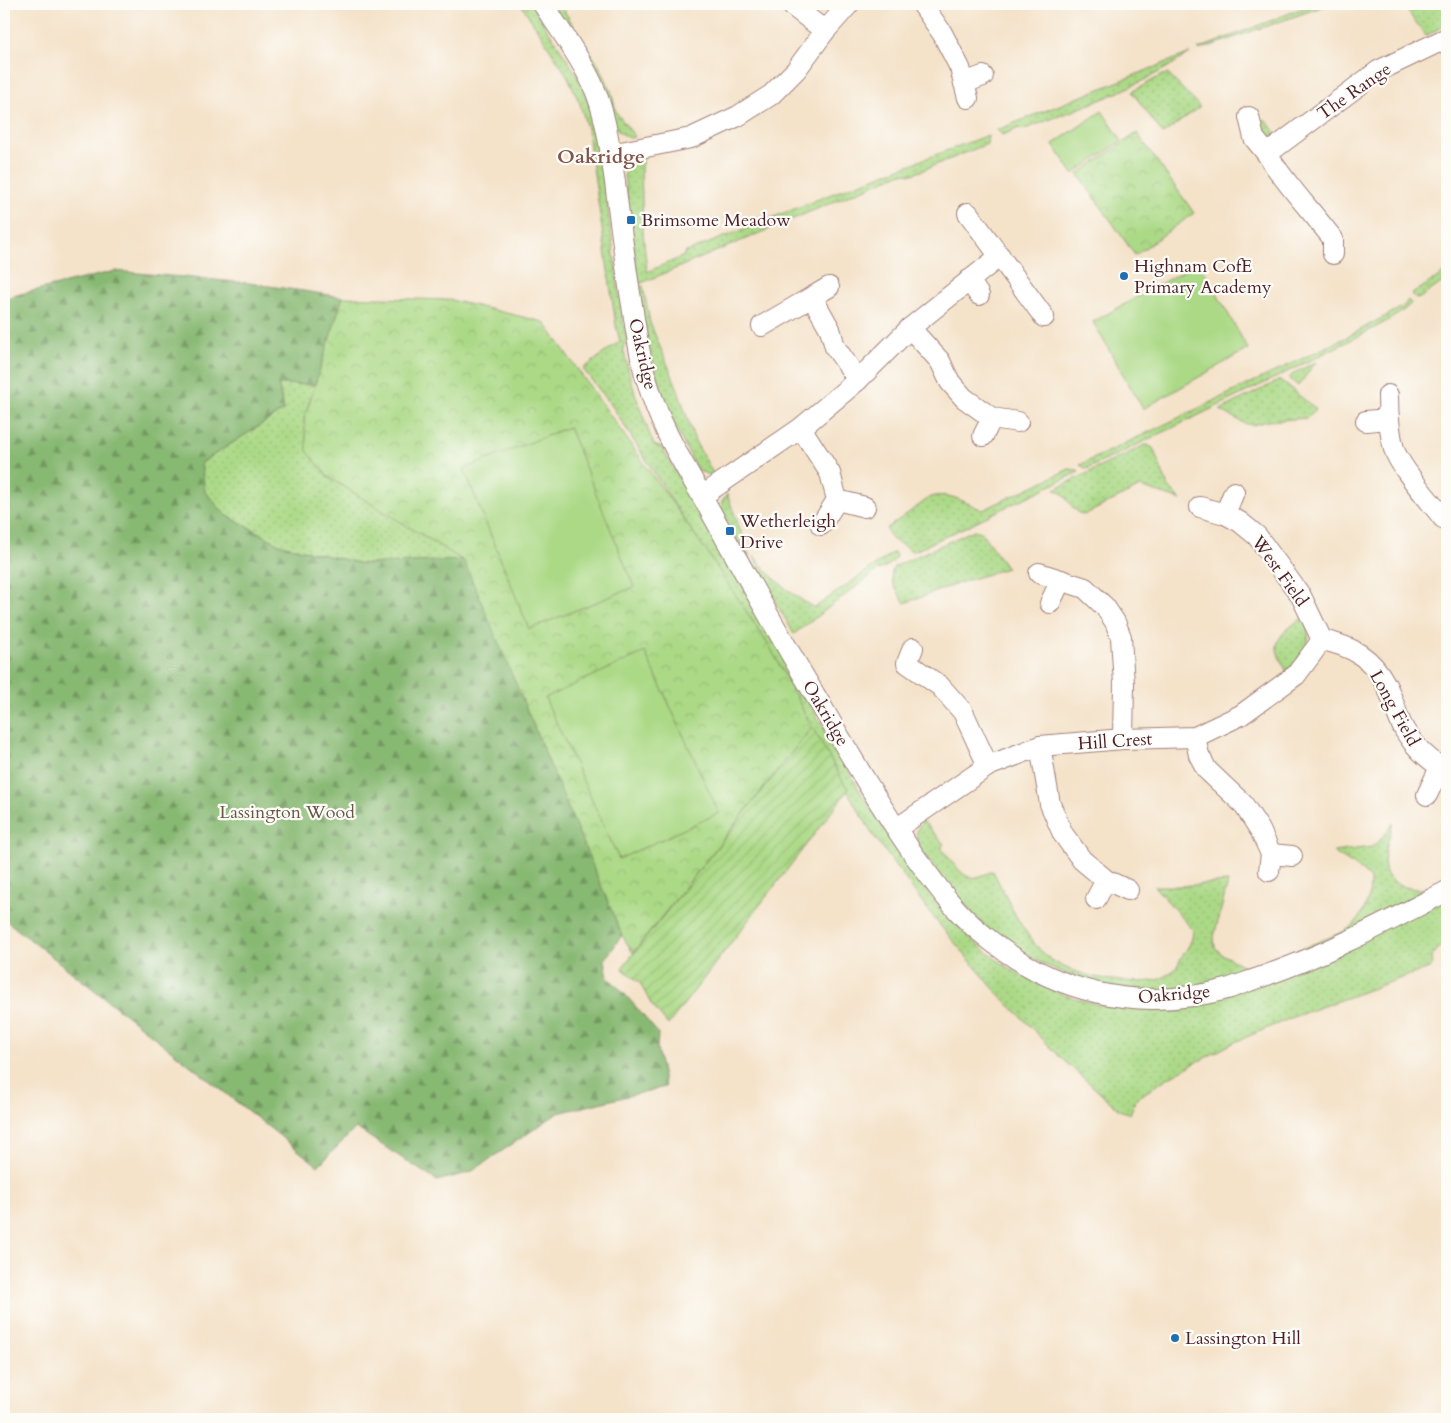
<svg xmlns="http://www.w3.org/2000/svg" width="1451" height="1423" viewBox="0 0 1451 1423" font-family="Cardo,serif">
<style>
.grass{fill:url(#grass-dots);stroke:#7a7c58}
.forest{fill:url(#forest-firs);stroke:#696c4f}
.park{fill:url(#park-crowns);stroke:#7a7c58}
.garden{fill:url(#garden-furrows);stroke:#7a7c58}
.pitch{fill:#abd986;stroke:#7a7c58}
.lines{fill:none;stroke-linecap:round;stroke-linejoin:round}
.minor-casing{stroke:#9f807a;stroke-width:22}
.minor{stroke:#fff;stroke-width:20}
.poi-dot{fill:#1f6fb2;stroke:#fdfcf7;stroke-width:2}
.labels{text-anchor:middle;stroke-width:4.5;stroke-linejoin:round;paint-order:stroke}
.street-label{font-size:18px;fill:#4a1f2b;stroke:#fdfcf7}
.poi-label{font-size:18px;fill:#4a1f2b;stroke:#fdfcf7;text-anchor:start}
.park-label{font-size:18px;fill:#675746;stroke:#fdfcf7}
.quarter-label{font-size:20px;font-weight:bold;fill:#82544f;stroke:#fdfcf7}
</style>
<defs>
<pattern id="grass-dots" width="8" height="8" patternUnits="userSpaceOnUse" patternTransform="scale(1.25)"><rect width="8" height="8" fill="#abd986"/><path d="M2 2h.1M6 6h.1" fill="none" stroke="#95ba74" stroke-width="1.8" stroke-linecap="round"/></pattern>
<pattern id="forest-firs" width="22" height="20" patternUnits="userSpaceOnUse" patternTransform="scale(1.25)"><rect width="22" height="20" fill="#88b973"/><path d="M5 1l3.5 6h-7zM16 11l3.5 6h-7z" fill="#71965f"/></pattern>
<pattern id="park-crowns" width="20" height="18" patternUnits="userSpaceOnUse" patternTransform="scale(1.25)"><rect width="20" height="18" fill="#abd986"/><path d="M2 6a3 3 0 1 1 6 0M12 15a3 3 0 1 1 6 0" fill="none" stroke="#95ba74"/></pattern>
<pattern id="garden-furrows" width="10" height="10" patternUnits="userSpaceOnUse" patternTransform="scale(1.25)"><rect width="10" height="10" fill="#abd986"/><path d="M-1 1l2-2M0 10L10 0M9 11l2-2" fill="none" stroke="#95ba74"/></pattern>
</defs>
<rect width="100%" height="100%" fill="#fdfcf7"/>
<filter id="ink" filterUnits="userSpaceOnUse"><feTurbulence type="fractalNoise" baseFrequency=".02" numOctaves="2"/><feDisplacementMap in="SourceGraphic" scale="10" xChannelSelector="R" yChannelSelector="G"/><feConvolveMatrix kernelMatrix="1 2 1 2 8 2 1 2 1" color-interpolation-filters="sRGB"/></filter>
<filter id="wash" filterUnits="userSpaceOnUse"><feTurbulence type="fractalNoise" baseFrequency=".0096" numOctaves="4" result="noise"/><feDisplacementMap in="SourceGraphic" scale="20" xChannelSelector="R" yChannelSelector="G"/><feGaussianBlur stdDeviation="1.12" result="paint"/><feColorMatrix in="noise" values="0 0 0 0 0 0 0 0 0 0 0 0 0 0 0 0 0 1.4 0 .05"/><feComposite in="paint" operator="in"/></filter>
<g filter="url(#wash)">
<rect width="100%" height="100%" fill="#f4e2c9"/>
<!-- grass -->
<g class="grass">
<path d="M 521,4 L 531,4 L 576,73 L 588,101 L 592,115 L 605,186 L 623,323 L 628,341 L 623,347 C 630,381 641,413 654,445 L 662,448 C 677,474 691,500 706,525 C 729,565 755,604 777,644 C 809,701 839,758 874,813 C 928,899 981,973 1085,1001 C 1126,1012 1168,1012 1209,1001 L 1447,899 L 1447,943 L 1439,948 L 1431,957 L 1432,967 L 1293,1017 L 1235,1042 L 1169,1077 L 1136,1099 L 1130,1114 L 1119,1110 L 1061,1058 L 993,988 L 934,918 L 873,835 L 809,726 L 763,637 L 674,504 L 612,406 L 583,369 L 620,341 L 616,326 L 588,132 L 580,104 L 568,77 Z"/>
<polygon points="553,4 560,4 602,71 611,90 616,112 635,137 630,138 619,132"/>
<polygon points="1313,4 1330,4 1199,50 1198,49"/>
<polygon points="1402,4 1447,4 1447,24 1426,36"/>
<path d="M 1190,53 C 1139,88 1080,108 1022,130 L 1019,128 L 1002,135 L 997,130 Z"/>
<polygon points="1168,74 1200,107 1163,134 1132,92 1162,75"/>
<polygon points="1265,119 1278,136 1269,142 1258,127"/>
<path d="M 988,135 L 987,144 L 913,174 L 902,173 L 639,284 L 624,176 C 628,166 632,160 643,157 L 641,168 L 643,232 L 647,272 L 684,256 L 684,253 L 839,191 Z"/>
<polygon points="1447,271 1447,279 1420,298 1416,299 1412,294"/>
<polygon points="643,286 650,323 677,387 695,441 713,473 711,475 698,471 666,410 647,340 639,287"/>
<path d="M 1408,300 L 1411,303 C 1403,315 1357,337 1343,344 C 1258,387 1172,428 1087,469 L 1080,465 L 1347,337 L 1404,306 Z"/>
<polygon points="1316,362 1298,386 1289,378 1294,373"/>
<polygon points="1280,380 1316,409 1307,418 1268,421 1252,425 1244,423 1220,410"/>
<polygon points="278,383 315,385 304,419 328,477 464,560 363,564 281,545 226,515 205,492 201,463 284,410"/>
<path d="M 1145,445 L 1148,445 L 1153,448 L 1168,486 L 1181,500 L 1140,487 L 1084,515 C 1070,511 1068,494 1055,489 Z"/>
<path d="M 1069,469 L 1078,470 L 1079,472 L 915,551 L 912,551 L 892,539 L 886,529 L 929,498 C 948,490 965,503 983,510 Z"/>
<polygon points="727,494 759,581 721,510 722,502"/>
<path d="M 974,530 L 981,532 L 1007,568 L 959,583 L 905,603 C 899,593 886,579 894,567 Z"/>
<path d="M 894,552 L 896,556 C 893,564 886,567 878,570 L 794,634 L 765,584 L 754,556 C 773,580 789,592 814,608 Z"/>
<path d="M 1305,617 C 1313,648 1306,649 1287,672 C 1283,664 1276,654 1277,645 C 1279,633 1296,622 1305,617 Z"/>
<path d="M 923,821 L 944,844 L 942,846 L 942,849 C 948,856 961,876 970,877 C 977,879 987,873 993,871 C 1008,900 1021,932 1045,955 C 1067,976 1128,986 1158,980 C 1164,978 1171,972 1177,968 C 1181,952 1193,947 1193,930 L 1154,886 L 1181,886 L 1228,882 L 1214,937 L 1215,947 L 1220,953 L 1247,968 L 1253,968 L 1343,932 L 1354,925 L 1364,910 L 1369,897 L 1370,885 L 1370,880 L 1364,872 L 1333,852 L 1372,847 L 1382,838 L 1393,823 C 1390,836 1382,854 1385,868 C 1387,883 1406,889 1419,889 C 1429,889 1439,882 1447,878 L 1447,885 C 1400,908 1352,932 1303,952 C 1288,958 1272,963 1257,968 C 1223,980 1187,991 1150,991 C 1097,990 1043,969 1000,938 C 967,914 944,879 919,848 C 915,837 915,830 923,821 Z"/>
</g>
<!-- forest -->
<path class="forest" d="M 115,271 L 249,283 L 343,297 L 315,385 L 278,384 L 284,410 L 201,463 L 205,492 L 226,515 L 281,545 L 363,564 L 464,560 L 622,935 L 605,960 L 608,978 C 627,994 641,1014 658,1033 L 657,1049 L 665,1087 L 558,1113 L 471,1172 L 437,1181 L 356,1128 L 318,1166 L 4,919 L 4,298 Z"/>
<!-- park -->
<g class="park">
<polygon points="1137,133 1194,213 1135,255 1078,174"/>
<polygon points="343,297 451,300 544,322 707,552 771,649 812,727 633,953 622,935 464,561 328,477 307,451 304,419"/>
</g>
<!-- garden -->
<polygon class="garden" points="812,727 848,790 668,1025 651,1004 640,983 622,968"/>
<!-- pitch -->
<g class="pitch">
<polygon points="1102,111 1122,141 1073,174 1053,144"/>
<polygon points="1199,262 1248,349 1143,409 1093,322"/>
<polygon points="569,427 634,587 529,629 464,469"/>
<polygon points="645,652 719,813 619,859 545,698"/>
</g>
</g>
<g filter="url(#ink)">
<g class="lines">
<!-- minor casing -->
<g class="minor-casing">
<g id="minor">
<path d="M 543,4 C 559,29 579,55 592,83 C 606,113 610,149 615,182 C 620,223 625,264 632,305 C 636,330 639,357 647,381 C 661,430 684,464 708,507 C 742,568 776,630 812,690 C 845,746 877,802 914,855 C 934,882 954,911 980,932 C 1051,993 1136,1013 1227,989 C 1239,985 1252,980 1264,976 C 1328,954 1387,922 1447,891"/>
<polyline points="790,4 825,31"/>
<polyline points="922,4 942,33 960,68 968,98"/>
<polyline points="964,83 983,76"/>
<polyline points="1249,117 1254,138 1267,154"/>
<polyline points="611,154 691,138 738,116 771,95 796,70 825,31 849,4"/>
<polyline points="968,213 1044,317"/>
<path d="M 1333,254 L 1333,239 C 1311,210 1286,185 1267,154 L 1378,71 L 1447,38"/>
<polyline points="969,280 979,295"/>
<polyline points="812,297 829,287"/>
<polyline points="762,326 812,297 830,329 835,347 858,380"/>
<polyline points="910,328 940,361 950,382 964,398 992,418 1018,422"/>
<path d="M 1388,395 C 1388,413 1389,431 1394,449 C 1400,468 1430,501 1443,518 L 1447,520"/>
<polyline points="1366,421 1388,419"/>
<polyline points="801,428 830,473 837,500 821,525"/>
<polyline points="983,436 992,418"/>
<polyline points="702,496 801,428 858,380 910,328 1000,256"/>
<polyline points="837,500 865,507"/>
<polyline points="1200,507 1225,514 1240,522 1257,536 1301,596 1322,640"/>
<polyline points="1225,514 1234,492"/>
<polyline points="1039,573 1085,588 1105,607 1115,622 1121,637 1124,684 1123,739"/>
<polyline points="1050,603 1061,580"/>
<path d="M 1322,640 C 1351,646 1372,657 1386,685 C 1394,699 1396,717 1405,731 C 1415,747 1425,756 1440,767 L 1427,795"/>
<polyline points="913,648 907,663 940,686 963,712 988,766"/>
<polyline points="1195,737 1199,755 1207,770 1243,804 1260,830 1271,854 1269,871"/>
<polyline points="1040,746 1050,804 1063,834 1082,860 1106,880 1128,890"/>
<polyline points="896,829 988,766 1040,746 1123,739 1195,737 1241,715 1296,675 1322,640"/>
<polyline points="1271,854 1292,856"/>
<polyline points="1096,899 1106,880"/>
</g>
</g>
<!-- minor -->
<use href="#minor" class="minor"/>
</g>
</g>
<!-- markers -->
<g class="poi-dot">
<rect x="626" y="215" width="10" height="10" rx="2.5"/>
<circle cx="1124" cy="276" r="5"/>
<rect x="725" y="526" width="10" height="10" rx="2.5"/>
<circle cx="1175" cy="1338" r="5"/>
</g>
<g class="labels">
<!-- street labels -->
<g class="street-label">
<text transform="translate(1354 91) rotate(-35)" y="6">The Range</text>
<text transform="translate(643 354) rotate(77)" y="6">Oakridge</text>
<text transform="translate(1280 571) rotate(54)" y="6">West Field</text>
<text transform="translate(1395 708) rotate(61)" y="6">Long Field</text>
<text transform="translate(826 713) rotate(59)" y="6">Oakridge</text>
<text transform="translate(1115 741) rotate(-4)" y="6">Hill Crest</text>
<text transform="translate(1174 994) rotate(-5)" y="6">Oakridge</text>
</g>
<!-- poi labels -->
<g class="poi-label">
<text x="641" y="226">Brimsome Meadow</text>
<text x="1134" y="272">Highnam CofE<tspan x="1134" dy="21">Primary Academy</tspan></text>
<text x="740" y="527">Wetherleigh<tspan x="740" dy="21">Drive</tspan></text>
<text x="1185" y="1344">Lassington Hill</text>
</g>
<!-- park labels -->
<g class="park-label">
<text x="287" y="818">Lassington Wood</text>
</g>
<!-- quarter labels -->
<g class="quarter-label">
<text x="601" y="163">Oakridge</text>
</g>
</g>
<!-- margin -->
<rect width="1451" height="1423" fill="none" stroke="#fdfcf7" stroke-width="20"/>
</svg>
